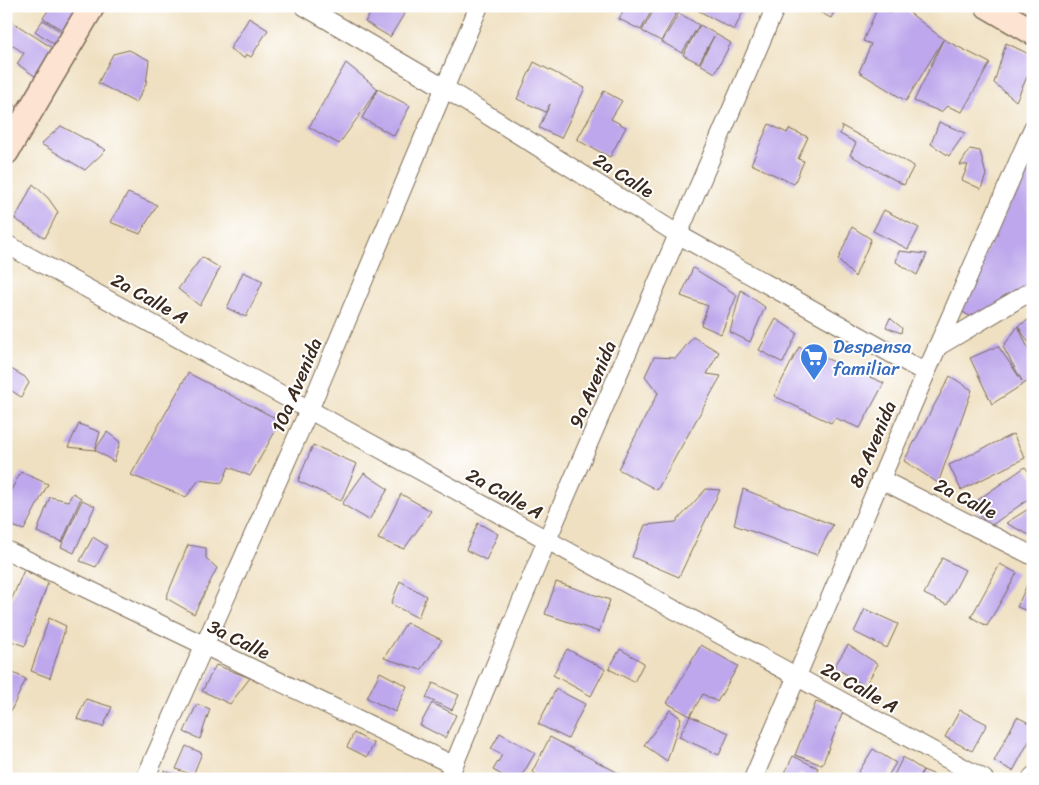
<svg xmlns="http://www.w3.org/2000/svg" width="1039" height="785" viewBox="0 0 1039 785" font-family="Sriracha,sans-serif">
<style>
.building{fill:#bea7ec}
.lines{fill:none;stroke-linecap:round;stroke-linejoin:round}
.street-casing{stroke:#7a6a57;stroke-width:20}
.secondary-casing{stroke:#7a6a57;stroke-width:28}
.street{stroke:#fff;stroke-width:18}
.secondary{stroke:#fde3d1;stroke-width:25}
.labels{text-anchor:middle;stroke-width:4;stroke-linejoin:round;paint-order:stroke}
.street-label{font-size:19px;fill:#3b2a1e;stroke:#fff}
.shop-label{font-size:19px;fill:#366cbe;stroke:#fff;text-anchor:start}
</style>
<rect width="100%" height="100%" fill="#fff"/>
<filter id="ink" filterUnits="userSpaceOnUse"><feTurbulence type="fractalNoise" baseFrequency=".02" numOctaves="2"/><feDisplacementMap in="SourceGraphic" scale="10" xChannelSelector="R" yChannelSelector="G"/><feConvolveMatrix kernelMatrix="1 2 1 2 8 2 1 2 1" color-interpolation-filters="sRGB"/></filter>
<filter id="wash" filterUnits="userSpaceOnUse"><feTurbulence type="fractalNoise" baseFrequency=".0096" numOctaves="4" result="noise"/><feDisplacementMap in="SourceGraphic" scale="20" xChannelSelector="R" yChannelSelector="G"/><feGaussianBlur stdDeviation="1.12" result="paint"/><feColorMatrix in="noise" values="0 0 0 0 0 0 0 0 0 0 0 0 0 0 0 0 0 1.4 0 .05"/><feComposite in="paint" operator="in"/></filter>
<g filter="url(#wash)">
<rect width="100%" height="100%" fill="#efe0c1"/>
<g id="blocks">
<!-- building -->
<g class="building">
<polygon points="51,6 80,6 64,31 43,18"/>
<polygon points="375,6 409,6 390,37 365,22"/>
<polygon points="626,6 654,6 641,30 619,19"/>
<polygon points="656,6 667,6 677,12 661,41 642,31"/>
<polygon points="690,6 746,6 734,30"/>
<polygon points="808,6 837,6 831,18"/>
<polygon points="891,6 901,6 943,39 990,63 962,112 947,106 941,112 914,101 943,40 906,101 859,72 871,44 863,41 877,9 891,12"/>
<polygon points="679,13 699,25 682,53 662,42"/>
<polygon points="249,18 268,30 251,57 246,54 244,58 230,49"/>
<polygon points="43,20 62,32 54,44 35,31"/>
<polygon points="11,21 54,49 35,76 17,64 24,53 6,41 6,27"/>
<polygon points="700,25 731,43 715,73 700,64 714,36 699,63 683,55"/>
<polygon points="1006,43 1033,56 1033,64 1016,101 994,83"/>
<polygon points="129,50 149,60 146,84 136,103 98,83 113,54"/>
<polygon points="534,62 585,88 561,138 539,128 550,104 546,112 517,99"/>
<polygon points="346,63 378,89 410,106 394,136 362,118 378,89 339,144 309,127"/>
<polygon points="604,91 622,101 611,119 626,127 610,157 577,140"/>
<polygon points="6,99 15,105 6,119"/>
<polygon points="939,122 965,133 949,156 931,144"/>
<polygon points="769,124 787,133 789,129 808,137 798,159 804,161 794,184 751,164"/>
<polygon points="61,126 106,150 85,170 41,144"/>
<polygon points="842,126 914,166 904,185 850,155 856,143 840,134"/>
<polygon points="970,149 980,151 986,175 981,189 962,180 968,165 960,165"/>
<polygon points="1033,152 1033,284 975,319 959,310"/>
<polygon points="33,184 48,198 58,212 45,238 15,219"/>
<polygon points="128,193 157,205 140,234 110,222"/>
<polygon points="884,210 919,228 908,249 873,231"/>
<polygon points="852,227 871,239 855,277 838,260"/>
<polygon points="899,251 927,254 917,275 896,262"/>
<polygon points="202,257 220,268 200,306 178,289"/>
<polygon points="693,268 737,295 721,334 701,325 708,306 681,296"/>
<polygon points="243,272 263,281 246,317 227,308"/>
<polygon points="741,290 765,307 750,342 730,332"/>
<polygon points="1033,317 1033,349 1018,326 1033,359 1033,378 992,404 970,358 998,346 1022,381 1003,347 1018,326"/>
<polygon points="890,318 902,328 901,333 886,327"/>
<polygon points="776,319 797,333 783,363 759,350"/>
<polygon points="693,337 719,352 707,374 721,376 657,490 618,469 658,393 645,376 654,357 676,358"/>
<polygon points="799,347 884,383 860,428 835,418 831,423 774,396"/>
<polygon points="6,366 25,377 29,383 21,397 6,387"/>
<polygon points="188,373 281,421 250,476 229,467 222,483 199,480 186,497 131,475"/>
<polygon points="950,376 972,390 938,483 904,461"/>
<polygon points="79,424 100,432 95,450 68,447"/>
<polygon points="107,432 120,442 114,462 95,450"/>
<polygon points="1013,434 1025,458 961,490 949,465"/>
<polygon points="313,445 357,464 341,501 298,481"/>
<polygon points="1025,467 1033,477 1033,496 989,527 972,504"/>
<polygon points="21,472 48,484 24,530 6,524 6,499"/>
<polygon points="364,473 388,489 369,520 342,504"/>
<polygon points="706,489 720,490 679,577 632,557 645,525 676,522"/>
<polygon points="743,489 833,525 817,555 734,525"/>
<polygon points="73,493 81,498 62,542 37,532 50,497 68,501"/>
<polygon points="401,494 431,511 404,549 378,539"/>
<polygon points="82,500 95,506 74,553 61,547"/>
<polygon points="1033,506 1033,537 1006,523"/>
<polygon points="478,523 498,534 486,560 466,550"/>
<polygon points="93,537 107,546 96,567 80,561"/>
<polygon points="188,545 206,548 206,558 217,568 194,614 166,598"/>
<polygon points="942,558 965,570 947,605 924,594"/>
<polygon points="1000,564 1017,573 987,626 971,617"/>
<polygon points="24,570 48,583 25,646 6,639 6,613"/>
<polygon points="400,581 426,596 418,618 391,604"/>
<polygon points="556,582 610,600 599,632 545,614"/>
<polygon points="1027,585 1033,588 1033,613 1017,607"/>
<polygon points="865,609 898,624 887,648 854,632"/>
<polygon points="49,618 66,626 50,678 31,671"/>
<polygon points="406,623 442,640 421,670 384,658"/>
<polygon points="701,645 738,666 717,702 703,694 690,716 667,703"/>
<polygon points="848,645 878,664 865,686 834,667"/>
<polygon points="567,649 605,669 591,696 553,675"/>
<polygon points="620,649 644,663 634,682 609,669"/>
<polygon points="216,665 250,678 230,704 202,691"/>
<polygon points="7,670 26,679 6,721 6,672"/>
<polygon points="380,672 407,686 395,712 367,698"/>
<polygon points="433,683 459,695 452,710 426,698"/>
<polygon points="556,689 585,704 568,739 538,724"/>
<polygon points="86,699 112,707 103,727 77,719"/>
<polygon points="816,702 843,712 822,765 795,755"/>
<polygon points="432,703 456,715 445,738 420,725"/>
<polygon points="197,704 210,709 200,739 184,732"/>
<polygon points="670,710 681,718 667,761 644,745"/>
<polygon points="960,710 987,724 972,751 945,737"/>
<polygon points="690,716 729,733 719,755 679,737"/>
<polygon points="1017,717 1033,725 1033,734 1013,771 994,761"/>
<polygon points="354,733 374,744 367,757 347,747"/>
<polygon points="500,733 535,753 520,779 509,779 493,770 502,755 491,749"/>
<polygon points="550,737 630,779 544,779 532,772"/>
<polygon points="186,746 202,753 193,775 176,769"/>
<polygon points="873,749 896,763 886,779 861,779 856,776"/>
<polygon points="793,756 818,768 813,779 800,773 797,779 782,779"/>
<polygon points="903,757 923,770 917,779 892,779"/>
<polygon points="923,770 945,779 919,779"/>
<polygon points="164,771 189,778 189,779 162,779"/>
</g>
</g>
</g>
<g filter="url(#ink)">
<use href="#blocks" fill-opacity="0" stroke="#7a6a57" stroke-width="1"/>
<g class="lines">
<!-- street casing -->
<g class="street-casing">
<g id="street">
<polyline points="304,6 446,89 679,235 926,373"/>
<polyline points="6,244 984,779"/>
<polyline points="937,347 1033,290"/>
<polyline points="880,479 1033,556"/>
<polyline points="6,550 453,765"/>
<polyline points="145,779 309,410 479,6"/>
<polyline points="448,779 547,540 776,6"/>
<polyline points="753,779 926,373 1033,128"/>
<polyline points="1031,779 1033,776"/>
</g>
</g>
<!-- secondary casing -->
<g class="secondary-casing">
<g id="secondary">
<polyline points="988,6 1033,32"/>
<polyline points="6,152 92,6"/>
</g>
</g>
<!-- street -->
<use href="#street" class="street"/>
<!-- secondary -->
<use href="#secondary" class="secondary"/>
</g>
</g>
<!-- icons -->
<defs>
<g id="supermarket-pin" transform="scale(1.4375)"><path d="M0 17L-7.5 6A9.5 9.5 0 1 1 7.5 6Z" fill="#3f7fe0" stroke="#fff"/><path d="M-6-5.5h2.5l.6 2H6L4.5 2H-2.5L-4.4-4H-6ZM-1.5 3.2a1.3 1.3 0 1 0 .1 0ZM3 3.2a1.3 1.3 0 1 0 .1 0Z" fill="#fff"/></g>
</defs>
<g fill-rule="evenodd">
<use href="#supermarket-pin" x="814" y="357"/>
</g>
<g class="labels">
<!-- street labels -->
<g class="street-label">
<text transform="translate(624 175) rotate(32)" y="7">2a Calle</text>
<text transform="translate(150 298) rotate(29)" y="7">2a Calle A</text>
<text transform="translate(592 384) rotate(-67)" y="7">9a Avenida</text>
<text transform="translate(296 385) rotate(-67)" y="7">10a Avenida</text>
<text transform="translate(872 444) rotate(-67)" y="7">8a Avenida</text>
<text transform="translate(505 493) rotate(29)" y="7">2a Calle A</text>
<text transform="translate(966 498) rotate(27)" y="7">2a Calle</text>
<text transform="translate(239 639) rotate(26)" y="7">3a Calle</text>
<text transform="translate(860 687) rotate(29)" y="7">2a Calle A</text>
</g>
<!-- shop labels -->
<g class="shop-label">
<text x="833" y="353">Despensa<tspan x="833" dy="22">familiar</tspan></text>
</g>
</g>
<!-- margin -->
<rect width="1039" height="785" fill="none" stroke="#fff" stroke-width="25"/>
</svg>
